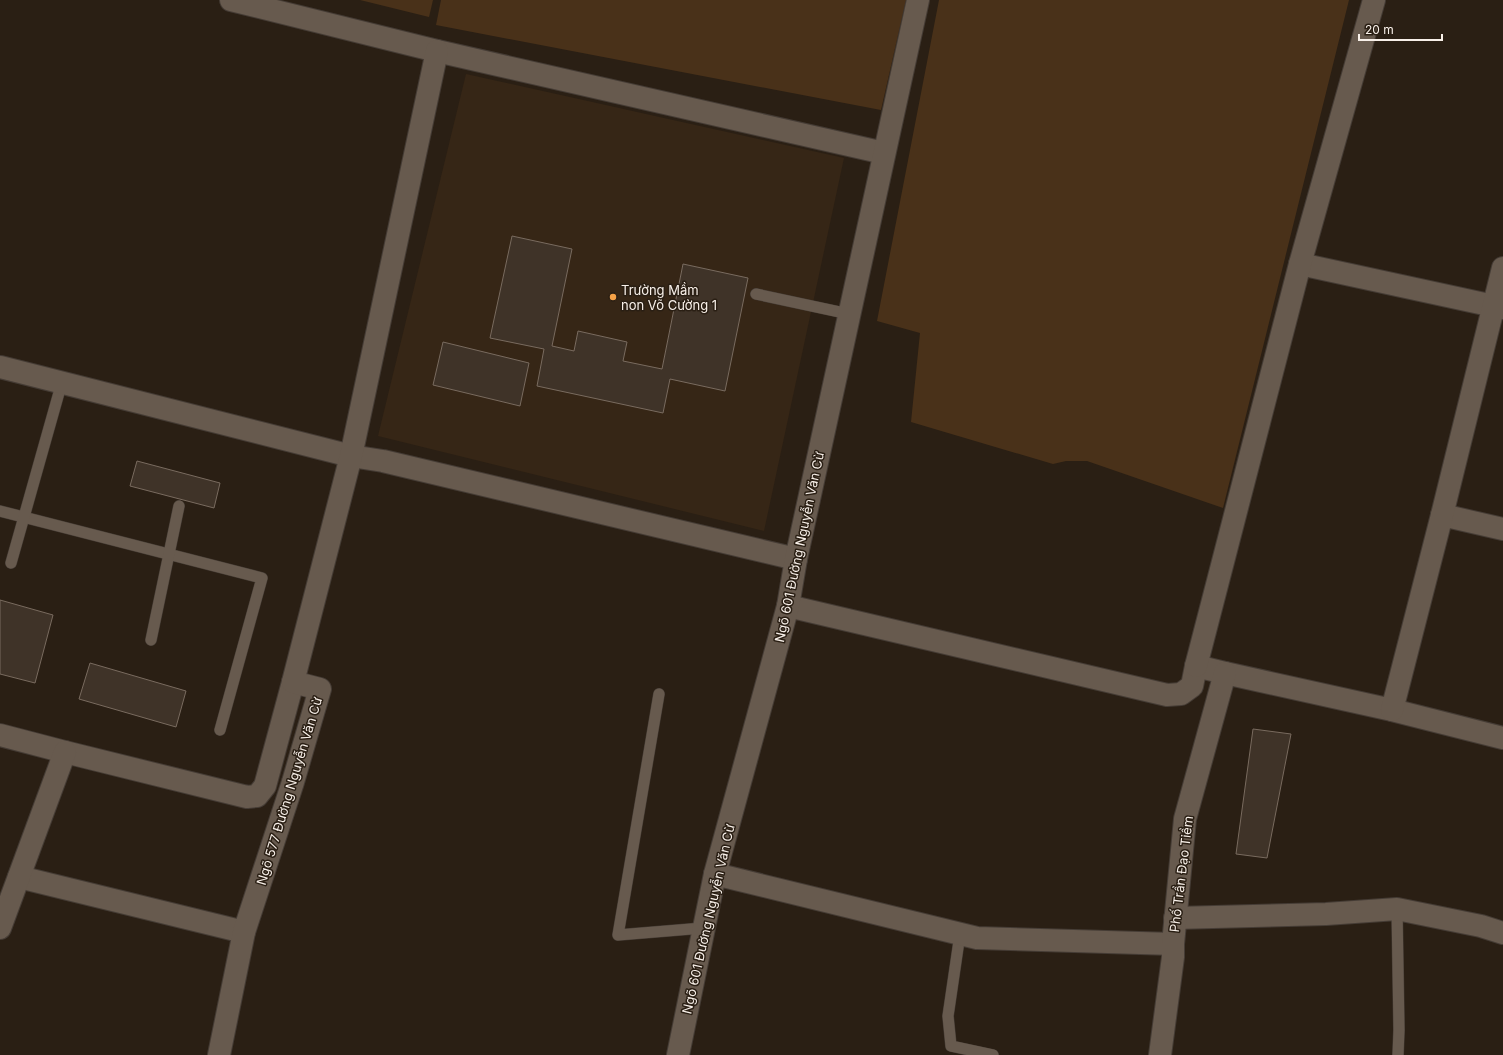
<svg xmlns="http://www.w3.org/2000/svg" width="1503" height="1055" viewBox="0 0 1503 1055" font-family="Inter,sans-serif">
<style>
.built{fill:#362616}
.green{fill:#493119}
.building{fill:#3f3328;stroke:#796b5f}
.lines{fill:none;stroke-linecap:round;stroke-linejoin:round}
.service-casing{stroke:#453c35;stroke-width:12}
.minor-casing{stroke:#453c35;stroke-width:24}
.service{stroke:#675a4e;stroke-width:11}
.minor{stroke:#675a4e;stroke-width:22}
.poi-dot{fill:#f6a247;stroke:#2a1f14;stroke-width:1.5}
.labels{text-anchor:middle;stroke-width:3;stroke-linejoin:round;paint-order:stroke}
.poi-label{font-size:13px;fill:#f8f0e9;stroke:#2a1f14;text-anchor:start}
.street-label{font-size:13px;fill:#f8f0e9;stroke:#2a1f14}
</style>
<rect width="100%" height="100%" fill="#2a1f14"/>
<!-- built -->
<polygon class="built" points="466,74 844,158 764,531 378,436"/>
<!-- green -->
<g class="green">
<polygon points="360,0 433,0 429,17"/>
<polygon points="441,0 906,0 881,110 436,25"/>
<polygon points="939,0 1349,0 1223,508 1087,461 1066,461 1053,464 911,422 920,333 877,321"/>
</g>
<!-- building -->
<g class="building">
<polygon points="512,236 572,249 552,346 574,351 578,331 627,342 623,361 662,369 683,264 748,278 725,391 670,379 663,413 537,386 544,349 490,338"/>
<polygon points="443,342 529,363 520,406 433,385"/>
<polygon points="137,461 220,483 214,508 130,486"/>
<polygon points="0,600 53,615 35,683 0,674"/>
<polygon points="90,663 186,691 176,727 79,699"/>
<polygon points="1253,729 1291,734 1267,858 1236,854"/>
</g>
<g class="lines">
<!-- service casing -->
<g class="service-casing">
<g id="service">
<polyline points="756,294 849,314"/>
<polyline points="0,511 262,578 220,730"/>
<polyline points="11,563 62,382"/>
<polyline points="151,640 179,506"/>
<polyline points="659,694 618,935 703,928"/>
<polyline points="1397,909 1399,1030 1398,1055"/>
<polyline points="960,934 948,1016 951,1046 993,1055"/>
</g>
</g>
<!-- minor casing -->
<g class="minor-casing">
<g id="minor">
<polyline points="231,0 437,51 884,153"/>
<polyline points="1300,264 1503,308"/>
<polyline points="0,367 351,456 383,461 796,559"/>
<polyline points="1442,515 1503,529"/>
<polyline points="788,606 1167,695 1181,694 1192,686 1196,666 1225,673 1392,710 1503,738"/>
<polyline points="1196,666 1300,264 1374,0"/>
<polyline points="1392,710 1442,515 1503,268"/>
<polyline points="0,735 65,752 247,797 257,796 265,786 293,682"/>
<polyline points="715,874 977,938 1173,944"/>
<polyline points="19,877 244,932"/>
<polyline points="1175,918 1326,914 1397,909 1481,926 1503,933"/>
<polyline points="0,928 65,752"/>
<polyline points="219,1055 244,932 293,782 320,689 293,682 351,456 437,51"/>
<polyline points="678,1055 715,874 788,606 796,559 918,0"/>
<polyline points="1160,1055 1173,957 1173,944 1185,819 1225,673"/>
</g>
</g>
<!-- service -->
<use href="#service" class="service"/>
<!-- minor -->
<use href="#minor" class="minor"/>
</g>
<!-- markers -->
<circle class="poi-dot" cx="613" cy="297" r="4"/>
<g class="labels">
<!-- poi labels -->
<g class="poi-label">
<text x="621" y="295">Trường Mầm<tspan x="621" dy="15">non Võ Cường 1</tspan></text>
</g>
<!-- street labels -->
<g class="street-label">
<text transform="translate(799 547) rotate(-78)" y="5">Ngõ 601 Đường Nguyễn Văn Cừ</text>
<text transform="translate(289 791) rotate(-73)" y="5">Ngõ 577 Đường Nguyễn Văn Cừ</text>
<text transform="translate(1181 874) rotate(-83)" y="5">Phố Trần Đạo Tiềm</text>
<text transform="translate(708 919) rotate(-77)" y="5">Ngõ 601 Đường Nguyễn Văn Cừ</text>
</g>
</g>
<!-- scale -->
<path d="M1359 34v6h83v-6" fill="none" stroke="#f8f0e9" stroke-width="2"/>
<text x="1365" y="34" font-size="12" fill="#f8f0e9" stroke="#2a1f14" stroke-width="3" paint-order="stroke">20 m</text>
</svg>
